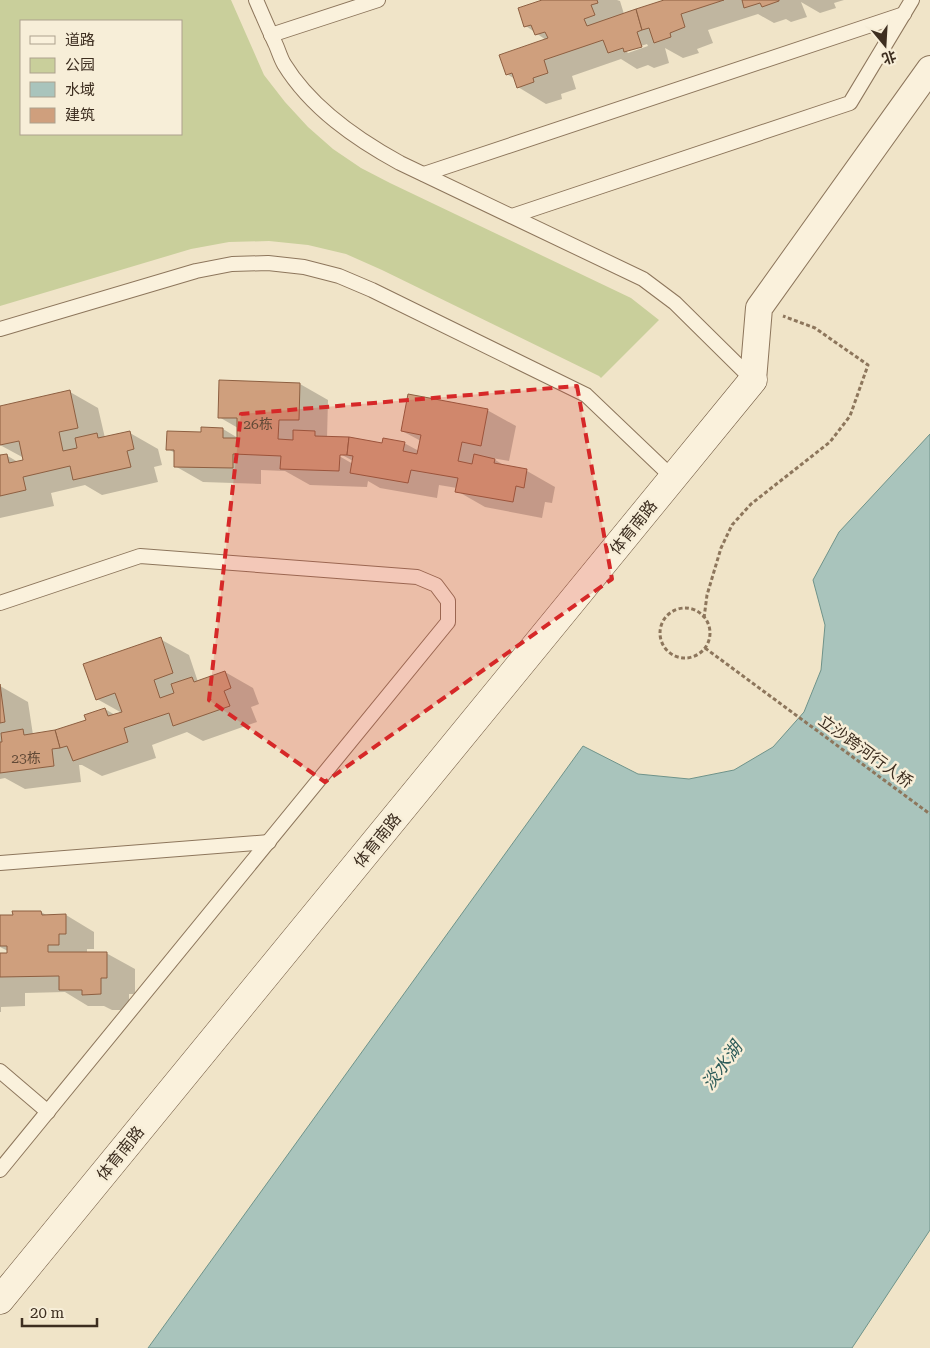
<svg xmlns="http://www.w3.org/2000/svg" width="930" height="1348" viewBox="0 0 930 1348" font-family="'Roboto Serif','Noto Sans SC',serif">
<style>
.green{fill:#c9cf9b;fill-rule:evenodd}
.water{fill:#a9c4bc;stroke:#6f938a}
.shadow{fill:#0003;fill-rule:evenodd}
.building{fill:#cf9f7d;stroke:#8d5f41}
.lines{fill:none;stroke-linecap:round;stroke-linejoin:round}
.lane-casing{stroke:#8d765c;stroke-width:16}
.street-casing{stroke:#8d765c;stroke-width:28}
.secondary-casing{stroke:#6f573f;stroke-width:29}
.path{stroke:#8d765c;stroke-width:3;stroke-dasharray:4 2.5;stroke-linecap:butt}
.lane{stroke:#faf1dc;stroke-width:14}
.street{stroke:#faf1dc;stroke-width:26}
.secondary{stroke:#faf1dc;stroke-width:28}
.marked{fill:#d62828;fill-opacity:0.2;stroke:#d62828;stroke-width:4;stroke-dasharray:10 6;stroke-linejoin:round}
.labels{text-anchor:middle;stroke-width:5;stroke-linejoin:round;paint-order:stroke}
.number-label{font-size:14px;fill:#624a37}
.street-label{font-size:16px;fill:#3d2e20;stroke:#f7eed8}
.water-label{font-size:18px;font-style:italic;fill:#2f5d5a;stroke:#f7eed8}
</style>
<rect width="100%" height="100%" fill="#f0e4c8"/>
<!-- green -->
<path class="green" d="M 0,0 L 231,0 L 264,75 L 285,102 L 308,127 L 333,149 L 361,168 L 390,183 L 631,298 L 659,320 L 601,378 L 599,376 L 382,270 L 346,254 L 308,245 L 269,241 L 229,242 L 191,249 L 0,306 ZM 21,21 L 181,21 L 181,134 L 21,134 Z"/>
<!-- water -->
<polygon class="water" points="930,434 930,1230 852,1348 148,1348 583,746 638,774 689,779 734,770 773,747 804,712 821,670 825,625 813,580 839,532"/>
<!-- shadow -->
<g class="shadow">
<path d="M 543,0 L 617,0 L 620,1 L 624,14 L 668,0 L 844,0 L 834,3 L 836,8 L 820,13 L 801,2 L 807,17 L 791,22 L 786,19 L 774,23 L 758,14 L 708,30 L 713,43 L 697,49 L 699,53 L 683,58 L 665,48 L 669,63 L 654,68 L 648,65 L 637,69 L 621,59 L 572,76 L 576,89 L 561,94 L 562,99 L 546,104 L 518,87 L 515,79 L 507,74 L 546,40 L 526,26 ZM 647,44 L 648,46 L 628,53 L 626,51 Z"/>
<path d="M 300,384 L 328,400 L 327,438 L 383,444 L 404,443 L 419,451 L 421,441 L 402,431 L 487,410 L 516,426 L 509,461 L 492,458 L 507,467 L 527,471 L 555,487 L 552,503 L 545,502 L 542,518 L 485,507 L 457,491 L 457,488 L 439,485 L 437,498 L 380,488 L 368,481 L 367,487 L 310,485 L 285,471 L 261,470 L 261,484 L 203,482 L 175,466 L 175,453 L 168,449 L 202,434 L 223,429 L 238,438 L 238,428 L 219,417 ZM 335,451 L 353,461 L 353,464 L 334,453 Z"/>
<polygon points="70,392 98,408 105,438 130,433 158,449 162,465 154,467 158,482 102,495 85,485 51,493 54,506 0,518 0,457 6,455 18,462 24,461 24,458 0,445 0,407"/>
<polygon points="160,639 189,655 198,682 225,672 253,688 259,704 251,707 257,722 203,741 187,732 152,745 156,758 102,776 82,765 79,765 81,782 25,789 5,778 0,779 0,686 28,702 33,735 56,731 87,720 105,709 115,715 122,713 97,699"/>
<polygon points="41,912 48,916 66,915 94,932 94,949 87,949 87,953 106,953 135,969 135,994 129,994 129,1010 112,1010 104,1006 88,1006 65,992 25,993 25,1006 1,1007 1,1012 0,1012 0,954 8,954 8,951 0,947 0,916 14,916"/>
</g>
<!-- building -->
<g class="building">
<polygon points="542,0 597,0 598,3 591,5 595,15 584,19 587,26 636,9 642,30 637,32 642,47 624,52 623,48 608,53 603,40 544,60 548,73 533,78 534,82 517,88 512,73 506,75 499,55 548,38 545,32 535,35 531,25 524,27 518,8"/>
<polygon points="664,0 724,0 681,14 685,27 670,33 671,37 654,43 649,28 642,30 636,9"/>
<polygon points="742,0 779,0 779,1 762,7 760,3 744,8"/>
<polygon points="219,380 300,383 299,420 279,420 278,439 293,440 293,430 315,431 315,436 349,437 347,455 340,455 339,471 280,469 281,456 233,454 233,468 174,467 174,450 166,450 167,431 201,432 201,427 223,428 223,438 237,438 237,418 218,418"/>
<polygon points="70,390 78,428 59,432 63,451 77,448 75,438 97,433 98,438 130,431 134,449 127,451 131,467 73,480 70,466 23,477 26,490 0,496 0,455 7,454 9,463 23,460 19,441 0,445 0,406"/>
<polygon points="408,394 488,409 481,446 462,442 458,461 472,464 474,454 495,459 494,463 527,469 524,488 516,486 513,502 455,492 458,478 411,470 408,483 350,473 353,456 347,455 349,437 382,443 383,438 405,442 403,451 417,454 421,435 401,431"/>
<polygon points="161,637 173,673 154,680 160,698 174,693 171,684 192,677 194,682 225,671 231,688 224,691 230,706 173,726 169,713 124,728 128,742 73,761 67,746 60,748 55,730 86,720 84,715 105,708 108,716 122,712 115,693 96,700 83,664"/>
<polygon points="0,684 5,722 0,723"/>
<polygon points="23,729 24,735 55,730 60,748 52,749 54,766 0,773 0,742 2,742 1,733"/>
<polygon points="12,911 41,911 42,915 66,914 66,934 59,934 59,945 48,945 48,952 107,952 107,978 101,978 101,994 82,995 82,990 59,990 59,976 0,977 0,953 7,953 7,946 0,946 0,915 13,915"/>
</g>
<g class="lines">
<!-- lane casing -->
<g class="lane-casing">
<g id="lane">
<path d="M 256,0 C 262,14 268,28 275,43 C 278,49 280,57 284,64 C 311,108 356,139 400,163 L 643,279 L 675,303 L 753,380"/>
<polyline points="271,35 378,0"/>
<polyline points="424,174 904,14"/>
<polyline points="512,216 850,103 912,0"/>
<polyline points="0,329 196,271 232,264 268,263 304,267 339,276 372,290 586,395 673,478"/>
<polyline points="0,603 140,556 417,577 436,585 448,601 448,622 0,1170"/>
<polyline points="0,863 269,842"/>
<polyline points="0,1071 48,1112"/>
</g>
</g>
<!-- street casing -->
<g class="street-casing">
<polyline id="street" points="753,380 759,308 930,69"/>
</g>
<!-- secondary casing -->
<g class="secondary-casing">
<polyline id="secondary" points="0,1300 753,380"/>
</g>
<!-- path -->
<g class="path">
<circle cx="685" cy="633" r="25"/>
<polyline points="704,618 707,595 721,548 732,525 751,504 830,442 850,416 868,365 815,328 783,316"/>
<polyline points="705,648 930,814"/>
</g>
<!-- lane -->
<use href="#lane" class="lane"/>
<!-- street -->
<use href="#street" class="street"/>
<!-- secondary -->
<use href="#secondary" class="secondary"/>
</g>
<!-- marked area -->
<path class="marked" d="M 577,386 L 612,579 L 325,782 L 209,700 L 241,414 Z"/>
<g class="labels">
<!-- number labels -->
<g class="number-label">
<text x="258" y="429">26栋</text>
<text x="26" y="763">23栋</text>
</g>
<!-- street labels -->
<g class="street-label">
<text transform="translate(633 527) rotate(-51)" y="6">体育南路</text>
<text transform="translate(866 751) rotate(36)" y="6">立沙跨河行人桥</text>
<text transform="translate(377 840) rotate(-51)" y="6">体育南路</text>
<text transform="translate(120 1153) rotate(-51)" y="6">体育南路</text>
</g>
<!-- water labels -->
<g class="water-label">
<text transform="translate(722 1066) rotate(-54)" y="6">淡水湖</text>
</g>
</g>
<!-- legend -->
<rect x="20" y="20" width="162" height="115" fill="#f7eed8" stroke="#ada18e"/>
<rect x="30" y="36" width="25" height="8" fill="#faf1dc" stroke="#ada18e"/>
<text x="65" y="45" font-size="15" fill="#3d2e20">道路</text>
<rect x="30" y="58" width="25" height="15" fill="#c9cf9b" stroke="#ada18e"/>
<text x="65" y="70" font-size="15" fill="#3d2e20">公园</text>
<rect x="30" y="82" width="25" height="15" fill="#a9c4bc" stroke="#ada18e"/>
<text x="65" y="95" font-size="15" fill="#3d2e20">水域</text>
<rect x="30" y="108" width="25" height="15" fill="#cf9f7d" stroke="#ada18e"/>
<text x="65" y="120" font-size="15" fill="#3d2e20">建筑</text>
<!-- north arrow -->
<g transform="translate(885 45) rotate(162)" stroke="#f7eed8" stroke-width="4" paint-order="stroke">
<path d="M0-4L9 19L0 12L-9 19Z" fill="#3d2e20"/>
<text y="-8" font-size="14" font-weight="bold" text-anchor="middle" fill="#3d2e20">北</text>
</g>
<!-- scale -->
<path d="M22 1318v8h75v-8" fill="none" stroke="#3d2e20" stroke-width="2.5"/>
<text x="30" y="1318" font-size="15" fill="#3d2e20" stroke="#f7eed8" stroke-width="4" paint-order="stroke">20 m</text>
</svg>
